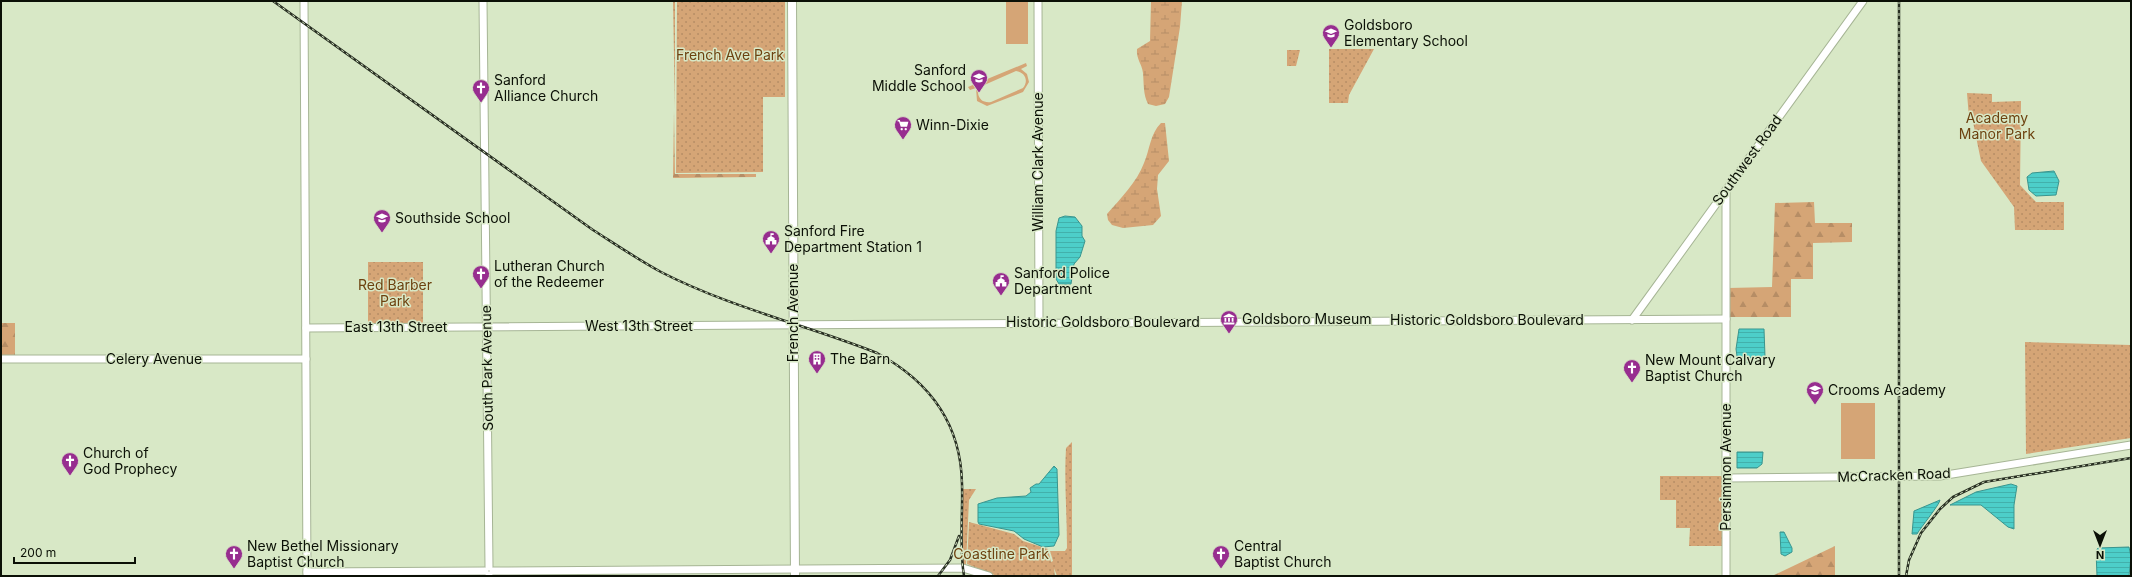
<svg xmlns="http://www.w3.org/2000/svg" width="2132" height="577" viewBox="0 0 2132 577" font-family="Inter,sans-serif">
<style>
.grass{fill:#d5a576;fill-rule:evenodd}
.forest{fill:url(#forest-firs)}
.wetland{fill:url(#wetland-marsh)}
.park{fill:url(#park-dots)}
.water{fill:url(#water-rules);stroke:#39958e}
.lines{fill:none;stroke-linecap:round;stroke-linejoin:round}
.secondary-casing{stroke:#a6b595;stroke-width:9}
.primary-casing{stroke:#a6b595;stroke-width:10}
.secondary{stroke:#fff;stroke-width:7}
.primary{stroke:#fff;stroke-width:8}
.rail-casing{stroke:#272e21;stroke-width:2.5}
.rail{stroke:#d8e8c6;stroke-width:1;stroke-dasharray:3;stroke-linecap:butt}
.labels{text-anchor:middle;stroke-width:3;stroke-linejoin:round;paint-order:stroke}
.poi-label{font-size:14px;fill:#0b1006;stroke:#d8e8c6;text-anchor:start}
.park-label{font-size:14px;fill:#6d4210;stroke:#d8e8c6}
.street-label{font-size:14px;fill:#0b1006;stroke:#d8e8c6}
</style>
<defs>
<pattern id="forest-firs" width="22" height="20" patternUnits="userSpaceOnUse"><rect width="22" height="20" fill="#d5a576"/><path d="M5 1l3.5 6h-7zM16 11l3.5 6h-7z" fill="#b68d65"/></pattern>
<pattern id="wetland-marsh" width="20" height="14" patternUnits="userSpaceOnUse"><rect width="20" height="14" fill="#d5a576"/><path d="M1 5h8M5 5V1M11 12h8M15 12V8" fill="none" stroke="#b68d65"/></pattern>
<pattern id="park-dots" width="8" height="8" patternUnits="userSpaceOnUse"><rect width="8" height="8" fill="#d5a576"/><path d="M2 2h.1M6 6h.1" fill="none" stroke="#b68d65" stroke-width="1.8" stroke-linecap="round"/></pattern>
<pattern id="water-rules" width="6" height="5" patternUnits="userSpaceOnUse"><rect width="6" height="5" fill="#4dcec9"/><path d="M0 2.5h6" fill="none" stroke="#42b0ab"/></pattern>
</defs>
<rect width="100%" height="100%" fill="#d8e8c6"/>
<!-- grass -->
<g class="grass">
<rect x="1006" y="1" width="22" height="43"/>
<path d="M 1026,63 L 1027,66 L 1021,69 L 1027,74 L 1029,82 L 1023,92 L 987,106 L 977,101 L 976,88 L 970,90 L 968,87 ZM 1016,71 C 1025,72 1029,81 1023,88 L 991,102 C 984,103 979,100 978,93 L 982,86 Z"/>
<rect x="1841" y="403" width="34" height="56"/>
</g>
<!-- forest -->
<g class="forest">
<polygon points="674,110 675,174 756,174 756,177 673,178"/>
<polygon points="1814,202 1815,223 1852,223 1852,242 1813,243 1813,279 1791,279 1791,317 1728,317 1728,288 1772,287 1775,203"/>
<rect x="1" y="323" width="14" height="33"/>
<polygon points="1835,546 1835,576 1772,576"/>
</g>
<!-- wetland -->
<g class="wetland">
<path d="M 1151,1 L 1182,1 L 1180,27 L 1169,97 L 1165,104 L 1156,106 L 1148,104 C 1143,94 1144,85 1143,73 C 1142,64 1136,59 1137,49 L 1150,41 Z"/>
<path d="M 1161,123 L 1165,123 L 1169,161 L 1158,175 L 1157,189 L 1161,216 L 1153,225 L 1123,228 L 1112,225 L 1108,220 L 1107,214 C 1120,199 1137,182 1144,163 C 1150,149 1150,134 1161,123 Z"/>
</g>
<!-- park -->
<g class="park">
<polygon points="673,1 675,1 675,110"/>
<polygon points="677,1 785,1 785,97 763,97 763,172 676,173"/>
<polygon points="1329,49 1374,49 1349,95 1348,103 1329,103"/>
<polygon points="1287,50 1300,50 1296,66 1287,66"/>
<polygon points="1967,93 1992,94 1992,102 2021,101 2020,185 2036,202 2064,202 2064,230 2015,230 2014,207 1981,161 1973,122 1969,118"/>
<polygon points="368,262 423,262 423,324 368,325"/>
<polygon points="2025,342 2131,345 2131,438 2026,454"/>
<path d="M 1072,442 L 1072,576 L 1057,576 L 1054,568 L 1055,576 L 997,576 L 967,564 L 969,522 L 1014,534 L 1023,541 L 1048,549 L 1051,562 L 1053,561 L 1050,551 L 1065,551 L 1067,548 C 1067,514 1064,481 1066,448 Z"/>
<polygon points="1660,476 1725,476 1724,546 1689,546 1690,528 1676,528 1676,500 1660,500"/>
<polygon points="963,489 976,489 969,500 966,565 963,565"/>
<polygon points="548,573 548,576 494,576 494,574"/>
</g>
<!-- water -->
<g class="water">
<polygon points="2054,171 2059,181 2056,195 2036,196 2029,190 2027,177 2032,173"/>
<polygon points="1065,216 1075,217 1082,226 1082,236 1085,241 1080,257 1074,264 1071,284 1059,284 1056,279 1056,231 1059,218"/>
<polygon points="1739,329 1764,329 1765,357 1763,362 1738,363 1736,349"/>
<polygon points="1737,452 1763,452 1762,464 1757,468 1737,468"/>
<polygon points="1054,466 1057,469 1059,535 1054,546 1043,547 1024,539 1014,531 979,524 978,522 978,504 997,498 1026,496 1031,492 1030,488 1036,484 1039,484"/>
<polygon points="2011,484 2017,486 2014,505 2014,529 2008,527 1981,505 1950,505 1976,492"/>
<path d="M 1940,500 C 1940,504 1921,527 1917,534 L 1912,534 L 1914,511 Z"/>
<polygon points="1780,532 1784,532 1792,548 1792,552 1785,556 1781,554"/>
<polygon points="2129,547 2131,557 2129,576 2097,576 2096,551 2098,548"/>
</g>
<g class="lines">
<!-- secondary casing -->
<g class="secondary-casing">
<g id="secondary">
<polyline points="304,1 307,576"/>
<polyline points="483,1 489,567"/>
<polyline points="1038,1 1039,323"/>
<polyline points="1726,190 1726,576"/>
<polyline points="1632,320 1863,1"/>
<polyline points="306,328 1726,319"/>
<polyline points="1,359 306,359"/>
<polyline points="1727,478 1940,476 2131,445"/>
<polyline points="493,571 963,568 989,576"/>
<polyline points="307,572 485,571"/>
<polyline points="489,576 489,575"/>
</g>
</g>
<!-- primary casing -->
<g class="primary-casing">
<polyline id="primary" points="792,1 795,576"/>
</g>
<!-- secondary -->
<use href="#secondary" class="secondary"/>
<!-- primary -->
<use href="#primary" class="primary"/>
<!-- rail casing -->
<g class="rail-casing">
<g id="rail">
<path d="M 273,1 L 593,230 C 615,244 637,259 661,272 C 729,307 806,325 877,353 C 929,381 961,424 962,484 C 963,515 959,546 964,576"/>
<polyline points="1899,1 1899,576"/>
<polyline points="938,576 950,560 959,536"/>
<polyline points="1906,576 1909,560 1921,533 1940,509 1953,497 1984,482 2131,458"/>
</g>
</g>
<!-- rail -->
<use href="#rail" class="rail"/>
</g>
<!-- icons -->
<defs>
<g id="school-pin" transform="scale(0.9)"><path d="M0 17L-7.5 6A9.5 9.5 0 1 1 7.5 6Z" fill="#972d8f" stroke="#d8e8c6"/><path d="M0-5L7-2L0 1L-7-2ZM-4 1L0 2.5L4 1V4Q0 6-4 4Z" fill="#fff"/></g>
<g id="church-pin" transform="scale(0.9)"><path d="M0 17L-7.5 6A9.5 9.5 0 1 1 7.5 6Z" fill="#972d8f" stroke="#d8e8c6"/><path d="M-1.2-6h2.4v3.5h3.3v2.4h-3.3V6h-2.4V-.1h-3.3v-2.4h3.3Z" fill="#fff"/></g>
<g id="supermarket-pin" transform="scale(0.9)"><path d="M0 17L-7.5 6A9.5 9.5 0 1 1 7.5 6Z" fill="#972d8f" stroke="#d8e8c6"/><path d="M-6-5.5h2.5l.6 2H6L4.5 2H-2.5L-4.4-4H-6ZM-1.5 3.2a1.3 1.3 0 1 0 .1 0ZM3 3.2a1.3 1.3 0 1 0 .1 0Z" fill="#fff"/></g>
<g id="civic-pin" transform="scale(0.9)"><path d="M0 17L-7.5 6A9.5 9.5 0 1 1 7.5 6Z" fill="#972d8f" stroke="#d8e8c6"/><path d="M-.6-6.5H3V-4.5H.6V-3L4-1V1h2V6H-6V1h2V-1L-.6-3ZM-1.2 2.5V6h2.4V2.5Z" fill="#fff"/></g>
<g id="museum-pin" transform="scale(0.9)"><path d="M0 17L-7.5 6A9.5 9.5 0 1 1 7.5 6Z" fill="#972d8f" stroke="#d8e8c6"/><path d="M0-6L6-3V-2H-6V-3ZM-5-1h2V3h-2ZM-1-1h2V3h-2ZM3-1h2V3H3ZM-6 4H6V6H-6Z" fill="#fff"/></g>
<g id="building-pin" transform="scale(0.9)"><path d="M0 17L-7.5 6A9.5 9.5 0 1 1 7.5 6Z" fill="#972d8f" stroke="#d8e8c6"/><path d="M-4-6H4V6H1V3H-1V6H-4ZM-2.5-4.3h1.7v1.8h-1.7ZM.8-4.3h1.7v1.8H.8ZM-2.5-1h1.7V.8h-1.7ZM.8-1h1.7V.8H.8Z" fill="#fff"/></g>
</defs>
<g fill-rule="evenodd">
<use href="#school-pin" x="1331" y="33"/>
<use href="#school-pin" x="979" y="78"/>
<use href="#church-pin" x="481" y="88"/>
<use href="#supermarket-pin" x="903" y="125"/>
<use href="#school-pin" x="382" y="218"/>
<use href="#civic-pin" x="771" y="239"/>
<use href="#church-pin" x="481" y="274"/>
<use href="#civic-pin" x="1001" y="281"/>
<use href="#museum-pin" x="1229" y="319"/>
<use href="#building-pin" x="817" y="359"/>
<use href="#church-pin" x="1632" y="368"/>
<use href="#school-pin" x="1815" y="390"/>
<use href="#church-pin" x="70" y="461"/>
<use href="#church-pin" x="234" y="554"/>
<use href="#church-pin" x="1221" y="554"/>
</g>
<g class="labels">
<!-- poi labels -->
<g class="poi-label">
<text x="1344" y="30">Goldsboro<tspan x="1344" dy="16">Elementary School</tspan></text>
<text x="966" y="75" text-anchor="end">Sanford<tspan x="966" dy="16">Middle School</tspan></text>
<text x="494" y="85">Sanford<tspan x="494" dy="16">Alliance Church</tspan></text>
<text x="916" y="130">Winn-Dixie</text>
<text x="395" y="223">Southside School</text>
<text x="784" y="236">Sanford Fire<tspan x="784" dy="16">Department Station 1</tspan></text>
<text x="494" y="271">Lutheran Church<tspan x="494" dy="16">of the Redeemer</tspan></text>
<text x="1014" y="278">Sanford Police<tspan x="1014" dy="16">Department</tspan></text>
<text x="1242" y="324">Goldsboro Museum</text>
<text x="830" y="364">The Barn</text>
<text x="1645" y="365">New Mount Calvary<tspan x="1645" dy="16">Baptist Church</tspan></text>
<text x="1828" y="395">Crooms Academy</text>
<text x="83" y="458">Church of<tspan x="83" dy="16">God Prophecy</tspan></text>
<text x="247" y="551">New Bethel Missionary<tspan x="247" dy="16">Baptist Church</tspan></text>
<text x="1234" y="551">Central<tspan x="1234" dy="16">Baptist Church</tspan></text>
</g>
<!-- park labels -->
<g class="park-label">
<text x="730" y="60">French Ave Park</text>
<text x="1997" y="123">Academy<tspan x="1997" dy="16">Manor Park</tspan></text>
<text x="395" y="290">Red Barber<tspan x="395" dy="16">Park</tspan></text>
<text x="1001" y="559">Coastline Park</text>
</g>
<!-- street labels -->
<g class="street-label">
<text transform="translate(1747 160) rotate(-54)" y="5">Southwest Road</text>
<text transform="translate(1038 162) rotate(-90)" y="5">William Clark Avenue</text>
<text transform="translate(793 313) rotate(-90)" y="5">French Avenue</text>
<text x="1487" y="325">Historic Goldsboro Boulevard</text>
<text x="1103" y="327">Historic Goldsboro Boulevard</text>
<text x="639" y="331">West 13th Street</text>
<text x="396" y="332">East 13th Street</text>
<text x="154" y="364">Celery Avenue</text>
<text transform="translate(487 368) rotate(-91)" y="5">South Park Avenue</text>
<text transform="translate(1726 467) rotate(-90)" y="5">Persimmon Avenue</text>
<text transform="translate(1894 475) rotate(-2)" y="5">McCracken Road</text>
</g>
</g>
<!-- border -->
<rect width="2132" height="577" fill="none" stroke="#0b1006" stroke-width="4"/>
<!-- north arrow -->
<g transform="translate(2100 545) rotate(180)" stroke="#d8e8c6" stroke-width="3" paint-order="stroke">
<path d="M0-3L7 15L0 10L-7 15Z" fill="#0b1006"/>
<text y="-6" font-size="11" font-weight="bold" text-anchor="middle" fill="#0b1006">N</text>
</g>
<!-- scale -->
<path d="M14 557v6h121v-6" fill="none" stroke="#0b1006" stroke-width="2"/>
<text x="20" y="557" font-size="12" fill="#0b1006" stroke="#d8e8c6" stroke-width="3" paint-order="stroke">200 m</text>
</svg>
